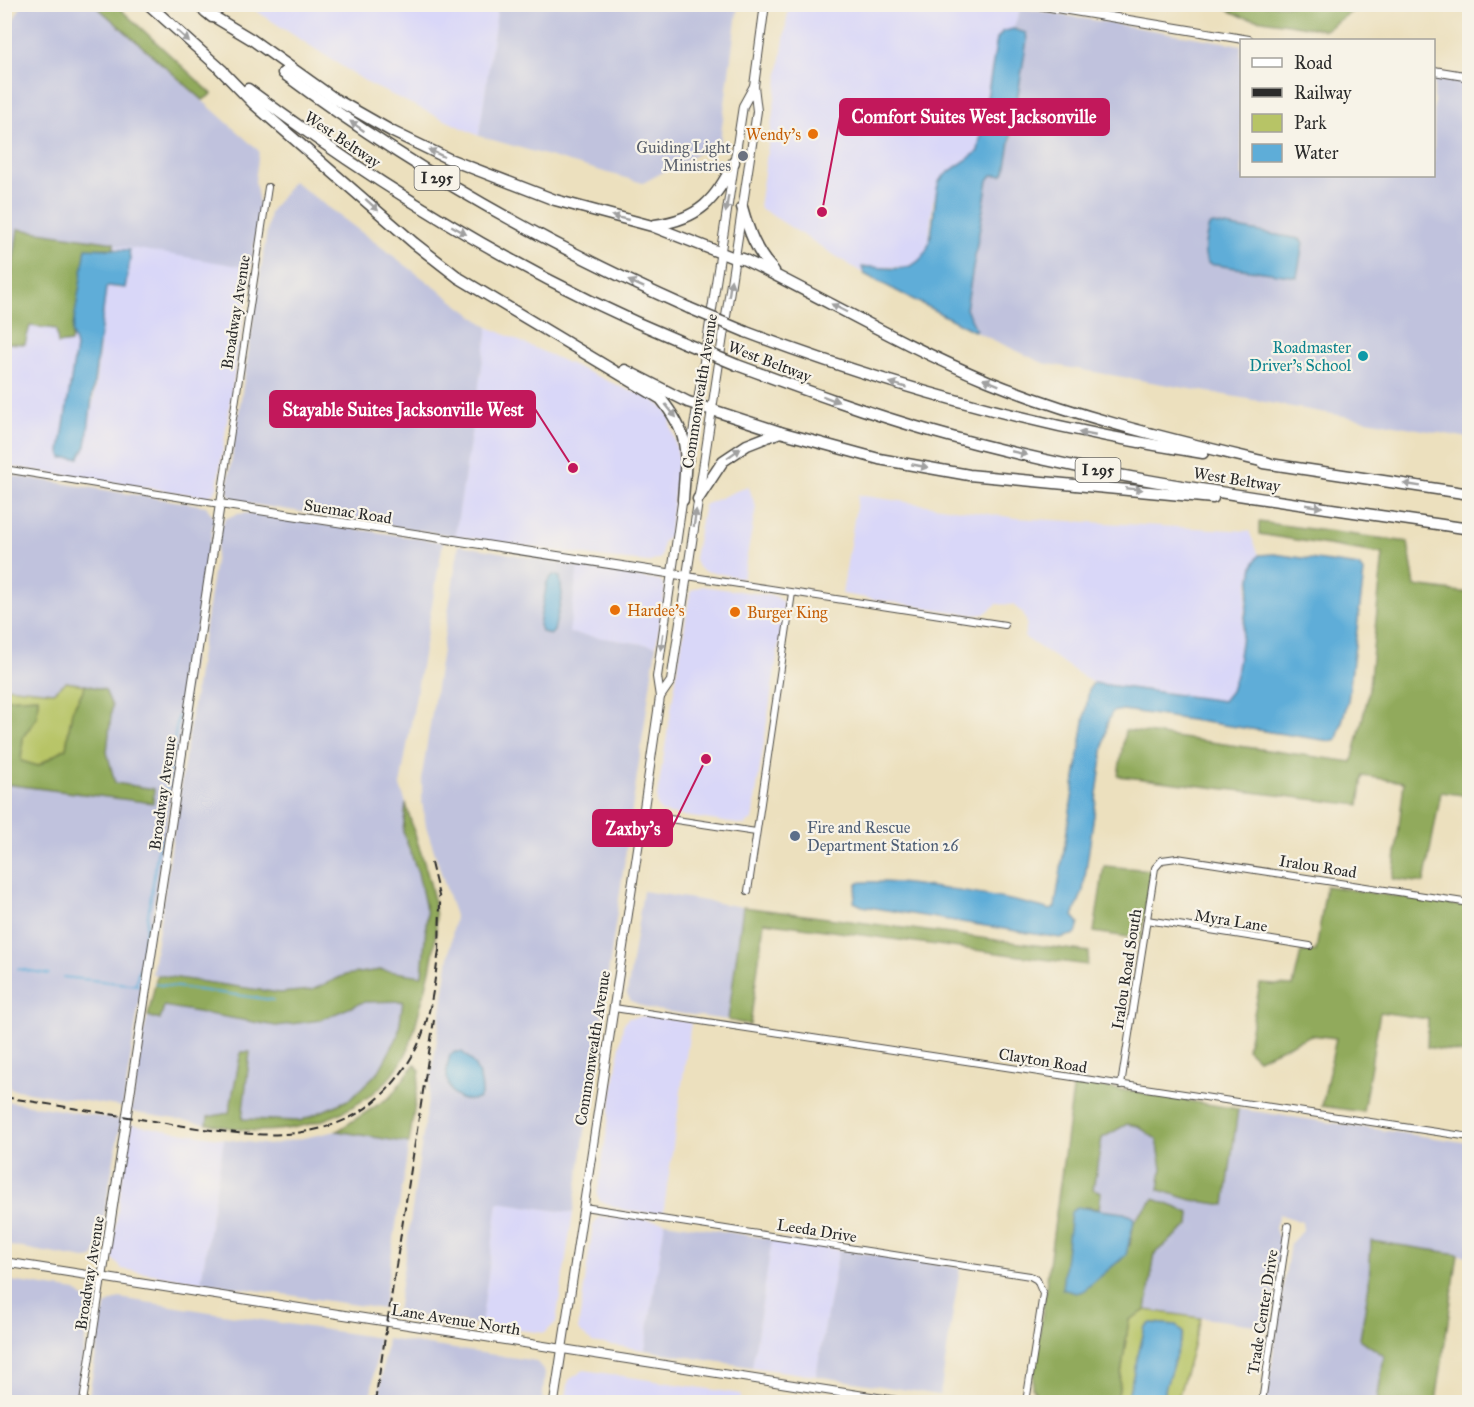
<svg xmlns="http://www.w3.org/2000/svg" width="1474" height="1407" viewBox="0 0 1474 1407" font-family="'IM FELL Great Primer',serif">
<style>
.built{fill:#d9d7f8}
.industrial{fill:#c0c2dd}
.green{fill:#b7c466;stroke:#717848;stroke-width:1.5}
.forest{fill:#91aa5b;stroke:#5e6a43;stroke-width:1.5}
.water{fill:#5eadd8;stroke:#446c82;stroke-width:1.5}
.lines{fill:none;stroke-linecap:round;stroke-linejoin:round}
.stream{stroke:#5eadd8;stroke-width:2}
.minor-casing{stroke:#484641;stroke-width:8}
.tertiary-casing{stroke:#484641;stroke-width:10}
.secondary-casing{stroke:#484641;stroke-width:10}
.motorway-casing{stroke:#484641;stroke-width:13}
.minor{stroke:#fff;stroke-width:6}
.tertiary{stroke:#fff;stroke-width:8}
.secondary{stroke:#fff;stroke-width:8}
.motorway{stroke:#fff;stroke-width:10}
.rail{stroke:#2b2b2b;stroke-width:2;stroke-dasharray:9 4.5;stroke-linecap:butt}
.motorway-bridge-casing{stroke:#484641;stroke-width:13;stroke-linecap:butt}
.motorway-bridge{stroke:#fff;stroke-width:10}
.oneway{fill:#a0a0a0}
.food-dot{fill:#e8710a;stroke:#f7f3e8;stroke-width:2}
.worship-dot{fill:#6b7280;stroke:#f7f3e8;stroke-width:2}
.culture-dot{fill:#0f9aa8;stroke:#f7f3e8;stroke-width:2}
.service-dot{fill:#5c6f8a;stroke:#f7f3e8;stroke-width:2}
.labels{text-anchor:middle;stroke-width:4.5;stroke-linejoin:round;paint-order:stroke}
.shield{fill:#f7f3e8;stroke:#686764;stroke-width:1.5}
.shield-label{font-size:15px;font-weight:bold;fill:#2b2b2b}
.food-label{font-size:16px;fill:#c56008;stroke:#f7f3e8;text-anchor:start}
.street-label{font-size:16px;fill:#2b2b2b;stroke:#f7f3e8}
.worship-label{font-size:16px;fill:#5b616d;stroke:#f7f3e8;text-anchor:end}
.culture-label{font-size:16px;fill:#0d838f;stroke:#f7f3e8;text-anchor:end}
.service-label{font-size:16px;fill:#4e5e75;stroke:#f7f3e8;text-anchor:start}
.leader{fill:none;stroke:#c2185b;stroke-width:2}
.callout-dot{fill:#c2185b;stroke:#f7f3e8;stroke-width:2}
.callout{fill:#c2185b;stroke:#c2185b;stroke-width:2}
.callout-label{font-size:18px;text-anchor:middle;font-weight:bold;fill:#fff}
</style>
<rect width="100%" height="100%" fill="#f7f3e8"/>
<filter id="ink" filterUnits="userSpaceOnUse"><feTurbulence type="fractalNoise" baseFrequency=".0167" numOctaves="2"/><feDisplacementMap in="SourceGraphic" scale="12" xChannelSelector="R" yChannelSelector="G"/><feConvolveMatrix kernelMatrix="1 2 1 2 8 2 1 2 1" color-interpolation-filters="sRGB"/></filter>
<filter id="wash" filterUnits="userSpaceOnUse"><feTurbulence type="fractalNoise" baseFrequency=".008" numOctaves="4" result="noise"/><feDisplacementMap in="SourceGraphic" scale="24" xChannelSelector="R" yChannelSelector="G"/><feGaussianBlur stdDeviation="1.35" result="paint"/><feColorMatrix in="noise" values="0 0 0 0 0 0 0 0 0 0 0 0 0 0 0 0 0 1.4 0 .05"/><feComposite in="paint" operator="in"/></filter>
<g filter="url(#wash)">
<rect width="100%" height="100%" fill="#ece0be"/>
<!-- built -->
<g class="built">
<polygon points="1002,4 1021,8 1013,29 1002,32 997,39 978,151 940,181 933,202 928,251 921,261 905,267 862,267 864,274 759,207 789,5"/>
<polygon points="247,5 498,5 479,136 371,85"/>
<polygon points="114,243 251,268 217,487 213,494 207,497 5,466 4,343 25,344 30,326 56,329 58,344 71,342 72,333 76,347 73,368 85,445 94,396 106,288 112,286 118,289 130,260 129,250 114,248"/>
<polygon points="488,327 630,391 649,396 665,409 672,420 670,423 679,457 669,536 663,542 661,558 650,562 615,559 455,536"/>
<polygon points="748,486 756,507 743,578 704,571 698,567 694,558 704,505"/>
<polygon points="858,495 1016,518 1249,531 1259,555 1253,566 1248,585 1236,675 1231,691 1223,701 1093,683 1024,637 1027,623 1023,613 1013,605 997,604 984,614 974,615 842,594"/>
<polygon points="578,566 661,581 665,589 656,646 568,633"/>
<polygon points="701,586 775,596 783,602 784,611 753,814 752,820 744,825 664,813 660,811 656,803 689,599 691,591"/>
<polygon points="646,1016 691,1022 663,1215 624,1210 600,1201 597,1195 623,1025 628,1018"/>
<polygon points="130,1124 224,1139 201,1282 122,1269 113,1259 112,1250"/>
<polygon points="498,1202 573,1213 556,1322 545,1333 481,1325"/>
<polygon points="599,1217 636,1218 665,1222 645,1350 592,1342 578,1330 593,1226"/>
<polygon points="772,1239 839,1249 816,1376 752,1367"/>
<polygon points="584,1370 741,1394 740,1402 565,1402 569,1380"/>
</g>
<!-- industrial -->
<g class="industrial">
<polygon points="22,5 95,5 259,151 255,181 260,210 251,268 18,229 5,322 4,129 10,83 5,79 5,35"/>
<polygon points="498,5 738,5 720,141 643,183 479,136"/>
<polygon points="1021,8 1241,45 1242,176 1434,176 1434,77 1469,83 1469,438 1043,363 974,331 976,329 966,309 969,285 988,180 992,175 1002,175 1007,162 1013,132 1019,29 1013,29"/>
<polygon points="293,181 488,327 455,536 238,502 229,496 227,489 270,212"/>
<polygon points="4,474 206,506 214,518 123,1107 10,1089 10,1082 5,1081 5,784 152,803 154,789 115,784 107,752 112,706 105,690 66,682 53,692 5,687"/>
<polygon points="250,513 443,542 400,786 406,803 403,832 418,873 427,914 422,976 381,970 345,975 312,990 280,993 152,974 220,528 225,519 236,514"/>
<polygon points="459,545 578,566 569,633 656,646 573,1213 498,1202 481,1325 397,1312 455,916 426,826 422,802 422,775"/>
<polygon points="643,891 743,907 728,1020 650,1009 631,1001 627,994"/>
<polygon points="403,1001 398,1036 379,1071 350,1099 300,1121 242,1119 250,1053 241,1052 228,1113 208,1117 207,1124 131,1112 142,1037 148,1016 160,1020 164,1006 276,1026 320,1020 363,1002"/>
<polygon points="5,1101 121,1120 99,1243 93,1258 85,1259 5,1245"/>
<polygon points="1238,1109 1469,1143 1469,1256 1371,1241 1369,1285 1384,1356 1377,1402 1266,1402 1290,1244 1303,1230 1302,1222 1279,1214 1275,1228 1281,1246 1269,1327 1146,1310 1155,1253 1189,1225 1154,1199 1134,1221 1133,1217 1124,1213 1099,1209 1101,1192 1093,1190 1102,1138 1127,1124 1138,1126 1157,1140 1162,1168 1159,1190 1192,1200 1225,1205"/>
<polygon points="337,1131 409,1143 383,1309 201,1282 224,1139 269,1145"/>
<polygon points="665,1222 772,1239 752,1367 645,1350"/>
<polygon points="839,1249 960,1268 940,1395 816,1376"/>
<polygon points="5,1280 76,1291 86,1300 89,1312 76,1402 5,1402"/>
<polygon points="119,1298 379,1338 370,1402 88,1402 102,1317 107,1304"/>
<polygon points="387,1339 536,1361 545,1372 542,1402 378,1402"/>
</g>
<!-- green -->
<g class="green">
<polygon points="66,682 86,685 72,711 66,748 38,766 21,761 23,737 37,717 38,697 5,699 5,687 53,692"/>
<polygon points="1146,1310 1201,1318 1177,1402 1160,1402 1183,1333 1176,1325 1152,1323 1145,1327 1129,1392 1137,1402 1117,1402 1129,1319"/>
</g>
<!-- forest -->
<g class="forest">
<polygon points="95,5 116,5 212,94 203,100"/>
<polygon points="1356,5 1357,8 1325,30 1243,17 1218,5"/>
<polygon points="18,229 114,243 114,248 86,249 71,342 58,344 56,329 30,326 25,344 5,343 5,322"/>
<polygon points="1259,522 1408,542 1415,586 1469,593 1469,796 1441,792 1424,883 1393,879 1404,782 1363,776 1359,805 1118,776 1125,730 1352,762 1368,696 1383,554 1259,534"/>
<polygon points="86,685 105,690 112,706 107,752 115,783 154,789 153,803 5,784 5,699 38,697 37,717 23,737 21,761 38,766 66,748 72,711"/>
<path d="M 406,803 C 415,843 435,881 436,923 C 436,949 427,987 419,1012 C 415,1026 412,1043 405,1056 C 377,1106 315,1130 261,1131 C 243,1131 224,1126 207,1124 L 208,1117 L 229,1113 L 241,1052 L 250,1052 L 242,1119 L 300,1121 L 350,1099 L 379,1071 L 398,1036 L 403,1001 L 363,1002 L 320,1020 L 276,1026 L 164,1006 L 160,1020 L 148,1016 L 157,975 L 280,993 L 312,990 L 345,975 L 381,970 L 422,976 L 427,914 L 418,873 L 403,832 Z"/>
<polygon points="1104,866 1151,870 1141,939 1094,932"/>
<polygon points="1326,886 1469,907 1469,1054 1427,1047 1428,1019 1380,1012 1363,1112 1322,1106 1336,1038 1311,1035 1258,1059 1247,1049 1260,984 1293,986 1301,952 1316,951"/>
<polygon points="743,907 1089,952 1087,965 764,922 750,1025 728,1020"/>
<polygon points="415,1064 420,1071 409,1143 337,1131 390,1097"/>
<polygon points="1074,1082 1238,1109 1225,1205 1192,1200 1159,1190 1162,1168 1157,1140 1138,1126 1127,1124 1102,1138 1093,1189 1101,1192 1099,1209 1086,1207 1130,1245 1134,1221 1154,1199 1190,1213 1189,1225 1155,1253 1146,1310 1129,1320 1117,1402 1041,1402 1032,1388"/>
<polygon points="1371,1241 1458,1254 1436,1402 1377,1402 1384,1356 1360,1339 1369,1285"/>
</g>
<!-- water -->
<g class="water">
<path d="M 1013,29 L 1026,33 L 1027,40 L 1005,172 L 1002,175 L 992,175 L 988,180 L 966,309 L 976,329 L 974,331 L 864,274 L 862,267 C 876,266 888,270 903,268 C 941,261 929,210 939,182 C 943,173 969,160 978,151 L 997,39 L 1002,32 Z"/>
<path d="M 1213,224 L 1300,239 L 1303,243 L 1297,277 L 1209,264 C 1201,254 1206,237 1209,226 Z"/>
<polygon points="86,248 129,250 130,260 125,288 108,286 106,288 86,446 79,458 62,458 60,452 76,347 72,333"/>
<path d="M 1274,554 L 1359,566 L 1364,573 L 1348,701 L 1337,739 L 1330,741 L 1123,710 L 1112,712 L 1107,724 L 1083,891 L 1073,916 L 1079,923 L 1076,934 L 1060,938 L 862,906 L 854,902 L 857,883 C 885,876 1020,900 1051,910 L 1055,907 L 1089,689 L 1093,683 L 1223,701 L 1231,691 L 1236,675 L 1253,566 L 1259,555 Z"/>
<polygon points="553,575 560,577 562,595 554,631 550,635 541,631 539,625 547,582"/>
<path d="M 455,1052 L 462,1052 C 476,1063 482,1076 482,1094 L 478,1099 C 447,1106 443,1077 450,1055 Z"/>
<polygon points="1076,1207 1124,1213 1133,1217 1134,1221 1126,1255 1083,1291 1076,1293 1062,1289 1071,1212"/>
<polygon points="1151,1323 1176,1325 1183,1333 1161,1402 1137,1402 1129,1398 1129,1392 1145,1327"/>
</g>
<g class="lines">
<!-- stream -->
<g class="stream">
<polyline points="162,818 178,716"/>
<polyline points="143,949 160,834"/>
<polyline points="18,969 49,974"/>
<polyline points="63,977 138,985"/>
<polyline points="136,984 139,969"/>
<polyline points="155,984 273,1000"/>
</g>
</g>
</g>
<g filter="url(#ink)">
<g class="lines">
<!-- minor casing -->
<g class="minor-casing">
<g id="minor">
<polyline points="4,469 220,504 268,187"/>
<polyline points="687,576 1005,625"/>
<polyline points="643,815 756,832"/>
<polyline points="748,891 792,593"/>
<polyline points="1147,920 1310,946"/>
<polyline points="614,1008 1470,1137"/>
<polyline points="1121,1085 1155,868 1162,860 1177,858 1470,903"/>
<polyline points="584,1207 1030,1276 1037,1280 1043,1294 1026,1402"/>
<polyline points="83,1402 102,1278"/>
<polyline points="1262,1402 1288,1226"/>
</g>
</g>
<!-- tertiary casing -->
<g class="tertiary-casing">
<g id="tertiary">
<polyline points="1032,4 1249,40"/>
<polyline points="1434,71 1470,77"/>
<polyline points="102,1278 220,504 687,576"/>
</g>
</g>
<!-- secondary casing -->
<g class="secondary-casing">
<g id="secondary">
<polyline points="689,460 743,106 754,86"/>
<polyline points="660,697 671,681 757,111 754,86 765,4"/>
<polyline points="4,1262 903,1402"/>
<polyline points="554,1402 643,815 660,697 657,677 683,496"/>
</g>
</g>
<!-- motorway casing -->
<g class="motorway-casing">
<g id="motorway">
<polyline points="148,4 223,71"/>
<polyline points="197,4 212,17"/>
<path d="M 206,12 L 251,39 L 335,99 L 393,132 L 449,159 L 555,200 L 652,226 L 734,258 L 743,259 C 825,299 904,346 988,381 C 1079,418 1174,440 1269,463"/>
<path d="M 219,68 L 254,104 L 414,243 L 459,278 L 661,399 C 692,438 686,453 683,500"/>
<path d="M 283,73 C 409,167 545,244 689,308"/>
<path d="M 248,89 C 382,189 527,278 682,342"/>
<path d="M 742,207 C 749,232 756,252 774,271"/>
<path d="M 655,225 C 699,219 716,200 734,162"/>
<path d="M 746,332 C 895,388 1045,429 1203,453"/>
<path d="M 737,365 C 802,389 867,413 934,432 C 1109,482 1291,502 1470,529"/>
<polyline points="625,370 688,402 780,432"/>
<polyline points="1263,463 1470,494"/>
<polyline points="698,499 723,461 747,445 780,432 879,459 969,475 1213,498"/>
</g>
</g>
<!-- minor -->
<use href="#minor" class="minor"/>
<!-- tertiary -->
<use href="#tertiary" class="tertiary"/>
<!-- secondary -->
<use href="#secondary" class="secondary"/>
<!-- motorway -->
<use href="#motorway" class="motorway"/>
<!-- rail -->
<g class="rail">
<polyline points="431,863 440,900 439,957"/>
<path d="M 4,1097 C 54,1105 103,1113 153,1121 C 253,1137 356,1159 415,1051 C 431,1020 434,984 439,950"/>
<polyline points="375,1402 434,1020"/>
</g>
<!-- motorway-bridge casing -->
<g class="motorway-bridge-casing">
<g id="motorway-bridge">
<polyline points="689,308 746,332"/>
<polyline points="682,342 737,365"/>
</g>
</g>
<!-- motorway-bridge -->
<use href="#motorway-bridge" class="motorway-bridge"/>
</g>
<!-- one-way arrows -->
<defs><path id="oneway-solid" d="M-6-.8H1V-3.2L6.5 0L1 3.2V.8H-6Z" transform="scale(1.5)"/></defs>
<g class="oneway">
<use href="#oneway-solid" transform="translate(183 36) rotate(42)"/>
<use href="#oneway-solid" transform="translate(357 126) rotate(-145)"/>
<use href="#oneway-solid" transform="translate(436 153) rotate(-155)"/>
<use href="#oneway-solid" transform="translate(727 204) rotate(99)"/>
<use href="#oneway-solid" transform="translate(372 205) rotate(42)"/>
<use href="#oneway-solid" transform="translate(620 218) rotate(-167)"/>
<use href="#oneway-solid" transform="translate(459 230) rotate(30)"/>
<use href="#oneway-solid" transform="translate(636 284) rotate(-156)"/>
<use href="#oneway-solid" transform="translate(730 288) rotate(-82)"/>
<use href="#oneway-solid" transform="translate(839 308) rotate(-153)"/>
<use href="#oneway-solid" transform="translate(991 382) rotate(-158)"/>
<use href="#oneway-solid" transform="translate(898 385) rotate(-163)"/>
<use href="#oneway-solid" transform="translate(831 399) rotate(20)"/>
<use href="#oneway-solid" transform="translate(671 411) rotate(51)"/>
<use href="#oneway-solid" transform="translate(1087 434) rotate(-169)"/>
<use href="#oneway-solid" transform="translate(734 453) rotate(-35)"/>
<use href="#oneway-solid" transform="translate(1019 453) rotate(13)"/>
<use href="#oneway-solid" transform="translate(920 466) rotate(11)"/>
<use href="#oneway-solid" transform="translate(1412 485) rotate(-171)"/>
<use href="#oneway-solid" transform="translate(1134 489) rotate(5)"/>
<use href="#oneway-solid" transform="translate(1314 506) rotate(8)"/>
<use href="#oneway-solid" transform="translate(695 518) rotate(-82)"/>
<use href="#oneway-solid" transform="translate(662 642) rotate(98)"/>
</g>
</g>
<!-- markers -->
<g class="food-dot">
<circle cx="813" cy="134" r="6"/>
<circle cx="615" cy="610" r="6"/>
<circle cx="735" cy="612" r="6"/>
</g>
<circle class="worship-dot" cx="743" cy="156" r="6"/>
<circle class="culture-dot" cx="1363" cy="356" r="6"/>
<circle class="service-dot" cx="795" cy="836" r="6"/>
<g class="labels">
<!-- shield labels -->
<g class="shield">
<rect x="414.5" y="166" width="45" height="24" rx="4.5"/>
<rect x="1075.5" y="458" width="45" height="24" rx="4.5"/>
</g>
<g class="shield-label">
<text x="437" y="183">I 295</text>
<text x="1098" y="475">I 295</text>
</g>
<!-- food labels -->
<g class="food-label">
<text x="801" y="140" text-anchor="end">Wendy's</text>
<text x="627" y="616">Hardee's</text>
<text x="747" y="618">Burger King</text>
</g>
<!-- street labels -->
<g class="street-label">
<text transform="translate(343 139) rotate(34)" y="6">West Beltway</text>
<text transform="translate(235 312) rotate(-81)" y="6">Broadway Avenue</text>
<text transform="translate(770 361) rotate(21)" y="6">West Beltway</text>
<text transform="translate(699 391) rotate(-81)" y="6">Commonwealth Avenue</text>
<text transform="translate(1237 479) rotate(9)" y="6">West Beltway</text>
<text transform="translate(348 511) rotate(9)" y="6">Suemac Road</text>
<text transform="translate(162 793) rotate(-82)" y="6">Broadway Avenue</text>
<text transform="translate(1318 866) rotate(9)" y="6">Iralou Road</text>
<text transform="translate(1231 920) rotate(9)" y="6">Myra Lane</text>
<text transform="translate(1126 969) rotate(-81)" y="6">Iralou Road South</text>
<text transform="translate(592 1048) rotate(-81)" y="6">Commonwealth Avenue</text>
<text transform="translate(1043 1060) rotate(9)" y="6">Clayton Road</text>
<text transform="translate(817 1230) rotate(9)" y="6">Leeda Drive</text>
<text transform="translate(89 1273) rotate(-81)" y="6">Broadway Avenue</text>
<text transform="translate(1262 1312) rotate(-81)" y="6">Trade Center Drive</text>
<text transform="translate(456 1319) rotate(9)" y="6">Lane Avenue North</text>
</g>
<!-- worship labels -->
<g class="worship-label">
<text x="731" y="153">Guiding Light<tspan x="731" dy="18">Ministries</tspan></text>
</g>
<!-- culture labels -->
<g class="culture-label">
<text x="1351" y="353">Roadmaster<tspan x="1351" dy="18">Driver's School</tspan></text>
</g>
<!-- service labels -->
<g class="service-label">
<text x="807" y="833">Fire and Rescue<tspan x="807" dy="18">Department Station 26</tspan></text>
</g>
</g>
<!-- callouts -->
<path class="leader" d="M822 212L840 117M573 468L535 409M706 759L672 828"/>
<g class="callout-dot">
<circle cx="822" cy="212" r="6"/>
<circle cx="573" cy="468" r="6"/>
<circle cx="706" cy="759" r="6"/>
</g>
<g class="callout">
<rect x="840" y="99" width="269" height="36" rx="6"/>
<rect x="270" y="391" width="265" height="36" rx="6"/>
<rect x="593" y="810" width="79" height="36" rx="6"/>
</g>
<g class="callout-label">
<text x="974" y="123">Comfort Suites West Jacksonville</text>
<text x="403" y="416">Stayable Suites Jacksonville West</text>
<text x="633" y="835">Zaxby's</text>
</g>
<!-- margin -->
<rect width="1474" height="1407" fill="none" stroke="#f7f3e8" stroke-width="24"/>
<!-- legend -->
<rect x="1240" y="39" width="195" height="138" fill="#f7f3e8" stroke="#a5a39c" stroke-width="1.5"/>
<rect x="1252" y="58" width="30" height="9" fill="#ffffff" stroke="#a5a39c" stroke-width="1.5"/>
<text x="1294" y="69" font-size="18" fill="#2b2b2b">Road</text>
<rect x="1252" y="88" width="30" height="9" fill="#2b2b2b" stroke="#a5a39c" stroke-width="1.5"/>
<text x="1294" y="99" font-size="18" fill="#2b2b2b">Railway</text>
<rect x="1252" y="114" width="30" height="18" fill="#b7c466" stroke="#a5a39c" stroke-width="1.5"/>
<text x="1294" y="129" font-size="18" fill="#2b2b2b">Park</text>
<rect x="1252" y="144" width="30" height="18" fill="#5eadd8" stroke="#a5a39c" stroke-width="1.5"/>
<text x="1294" y="159" font-size="18" fill="#2b2b2b">Water</text>
</svg>
